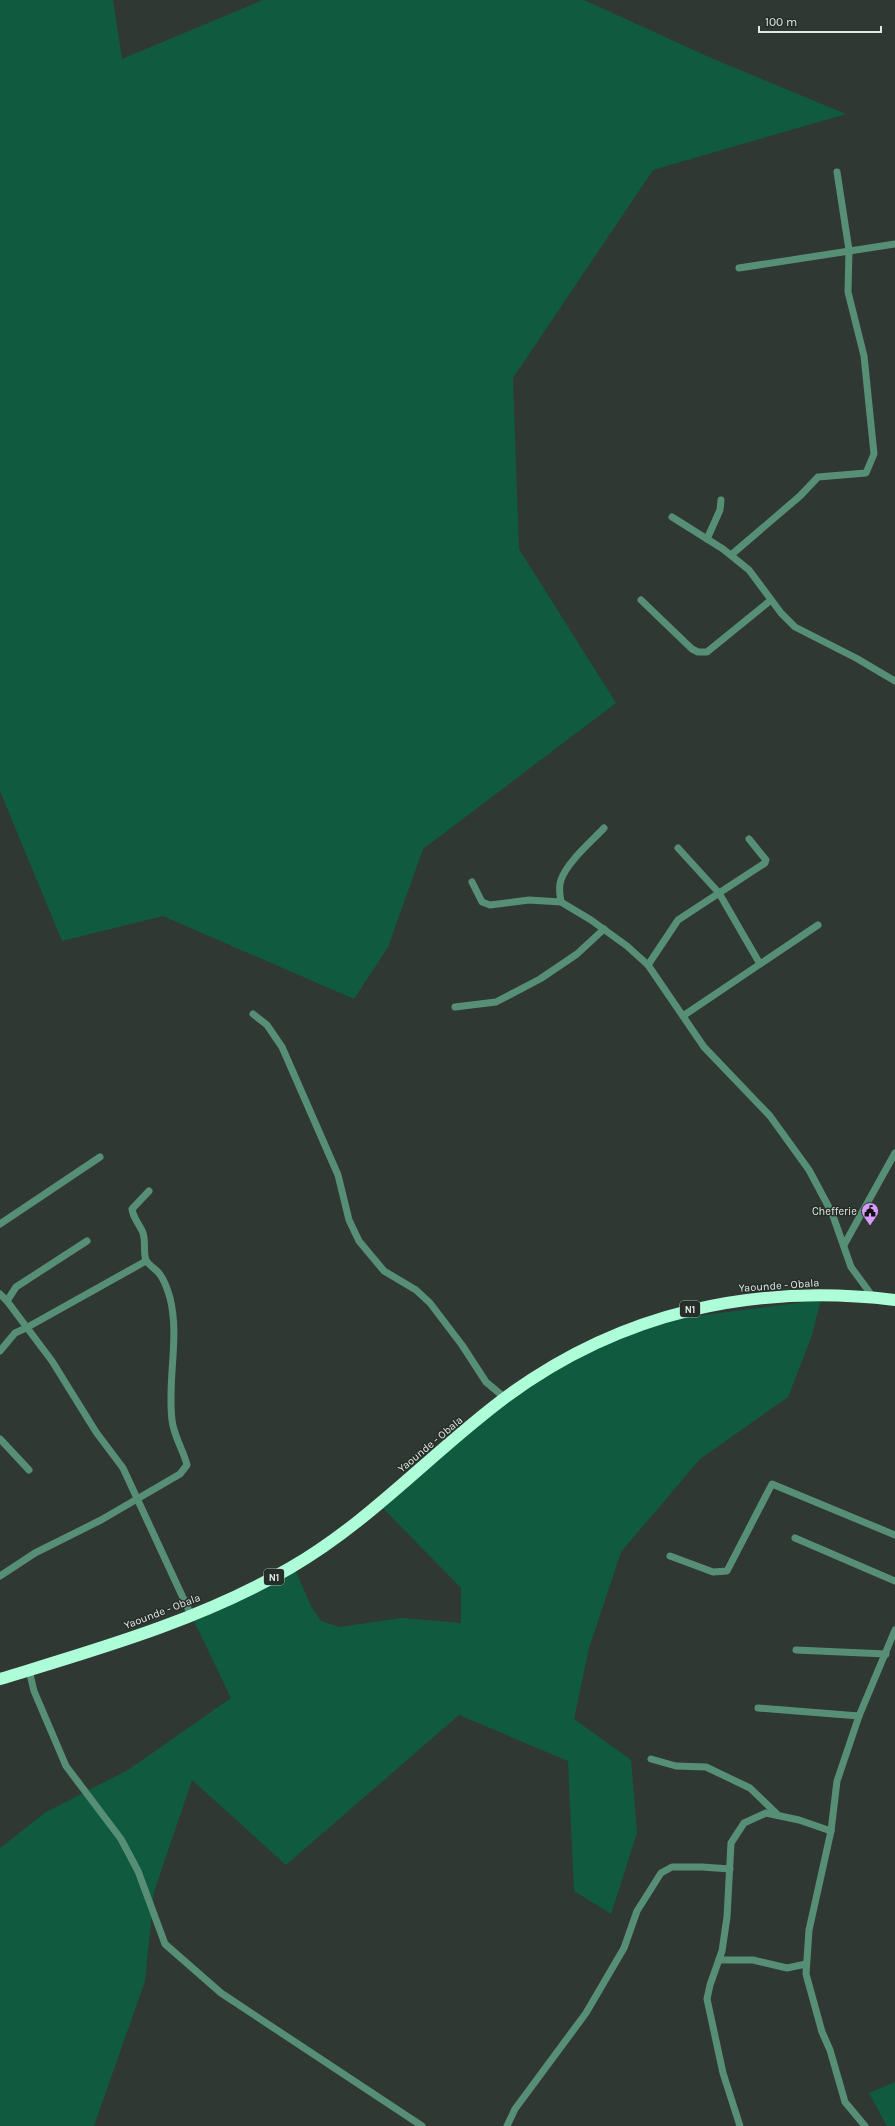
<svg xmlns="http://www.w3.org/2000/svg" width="895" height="2126" viewBox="0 0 895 2126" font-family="Karla,sans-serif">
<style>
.green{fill:#105a40}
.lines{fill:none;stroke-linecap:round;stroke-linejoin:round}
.street{stroke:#578f76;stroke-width:7}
.highway{stroke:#adfed8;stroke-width:12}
.labels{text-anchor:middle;stroke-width:3;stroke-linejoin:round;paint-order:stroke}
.shield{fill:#262e2a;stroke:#aab0ad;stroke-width:1}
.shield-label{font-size:10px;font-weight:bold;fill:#e2e7e5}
.poi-label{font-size:11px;fill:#e2e7e5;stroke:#262e2a;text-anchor:end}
.street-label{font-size:11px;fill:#e2e7e5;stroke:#262e2a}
</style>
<rect width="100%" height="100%" fill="#303834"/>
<!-- green -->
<g class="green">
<polygon points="0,0 113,0 122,59 263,0 584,0 711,58 846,114 653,170 513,378 519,549 616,703 423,849 388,947 354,999 163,916 62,941 0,791"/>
<polygon points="821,1300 811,1338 788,1397 700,1459 621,1552 589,1648 574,1719 631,1760 637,1833 611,1914 574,1891 568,1761 459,1715 286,1865 192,1780 154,1892 145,1981 94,2126 0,2126 0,1848 46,1812 128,1770 231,1698 191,1615 293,1565 311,1606 321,1621 339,1627 402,1618 461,1623 461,1588 379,1504 494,1406 597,1347 666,1320"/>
<polygon points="895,2082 895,2126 887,2126 869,2093"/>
</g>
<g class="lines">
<!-- street -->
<g class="street">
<polyline points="739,268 895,244"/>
<polyline points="672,517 723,549 749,570 781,613 795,627 856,658 895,681"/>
<polyline points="707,539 720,510 721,500"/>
<polyline points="731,555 800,496 818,477 866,473 874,454 864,356 848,292 849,250 837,172"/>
<polyline points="641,600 692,649 698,652 707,652 771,600"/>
<polyline points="678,848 719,893 760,964"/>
<polyline points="472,882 482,902 490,905 529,900 561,902 591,920 627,946 648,965 704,1047 770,1116 809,1170 832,1213 851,1267 873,1297"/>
<path d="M 561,902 C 560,895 558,887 561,880 C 567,862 591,842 604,828"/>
<polyline points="648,965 678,920 765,863 766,860 749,839"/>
<polyline points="455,1007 496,1002 540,979 577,954 604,929"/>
<polyline points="253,1014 267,1025 282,1047 338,1175 349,1220 359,1241 384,1271 416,1290 430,1303 462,1345 486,1382 505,1398"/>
<polyline points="683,1016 818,925"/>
<polyline points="0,1224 100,1157"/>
<polyline points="844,1245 895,1153"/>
<polyline points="0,1294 7,1301 52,1361 96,1432 123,1468 191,1615"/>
<polyline points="7,1301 16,1287 87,1241"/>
<polyline points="0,1351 15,1333 26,1328 146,1261"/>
<polyline points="0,1439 29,1470"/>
<polyline points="795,1538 895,1581"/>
<polyline points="670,1556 713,1572 727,1571 772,1484 895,1535"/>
<path d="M 0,1576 L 35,1553 L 101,1520 L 180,1474 L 187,1465 C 183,1449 174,1437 172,1420 C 167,1379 180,1338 170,1298 C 168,1291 165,1282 161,1276 C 158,1270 149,1266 146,1260 C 143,1253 146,1242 143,1233 C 140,1225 133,1218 132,1209 L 149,1191"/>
<polyline points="796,1650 886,1654"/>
<polyline points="29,1670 34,1691 66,1766 121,1839 138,1871 165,1944 221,1993 422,2126"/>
<polyline points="758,1708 859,1716"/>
<polyline points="651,1759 676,1766 706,1767 750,1788 778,1815"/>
<polyline points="719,1960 753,1960 787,1968 806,1964"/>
<polyline points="507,2126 515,2109 586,2013 624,1948 637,1911 661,1873 672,1867 702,1867 730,1869"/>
<polyline points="740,2126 723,2073 707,1999 710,1985 722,1951 727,1917 731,1843 744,1823 766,1813 799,1820 831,1831"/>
<polyline points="865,2126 845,2102 830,2050 822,2032 806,1974 809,1930 831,1831 837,1781 859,1716 895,1630"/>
</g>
<!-- highway -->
<path class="highway" d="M 0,1679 C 98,1649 201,1620 290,1568 C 370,1522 432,1452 506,1397 C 621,1312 754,1283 895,1300"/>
</g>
<!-- icons -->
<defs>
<g id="civic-pin" transform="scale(0.9)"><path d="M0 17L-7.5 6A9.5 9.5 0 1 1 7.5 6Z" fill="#d79bf9" stroke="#262e2a"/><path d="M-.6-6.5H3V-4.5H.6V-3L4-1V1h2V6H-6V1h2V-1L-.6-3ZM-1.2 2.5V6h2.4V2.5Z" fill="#111"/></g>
</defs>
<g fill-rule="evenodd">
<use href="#civic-pin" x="870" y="1211"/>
</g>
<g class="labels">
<!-- shield labels -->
<g class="shield">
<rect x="680" y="1301" width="20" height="16" rx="3"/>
<rect x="264" y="1569" width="20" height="16" rx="3"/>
</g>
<g class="shield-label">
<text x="690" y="1313">N1</text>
<text x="274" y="1581">N1</text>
</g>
<!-- poi labels -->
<g class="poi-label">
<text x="857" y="1215">Chefferie</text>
</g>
<!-- street labels -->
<g class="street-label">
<text transform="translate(779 1285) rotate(-4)" y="4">Yaounde - Obala</text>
<text transform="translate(430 1444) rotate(-40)" y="4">Yaounde - Obala</text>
<text transform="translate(162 1611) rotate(-21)" y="4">Yaounde - Obala</text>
</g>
</g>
<!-- scale -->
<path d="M759 26v6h122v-6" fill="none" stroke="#e2e7e5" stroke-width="2"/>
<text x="765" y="26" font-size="12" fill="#e2e7e5" stroke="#262e2a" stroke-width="3" paint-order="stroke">100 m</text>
</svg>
